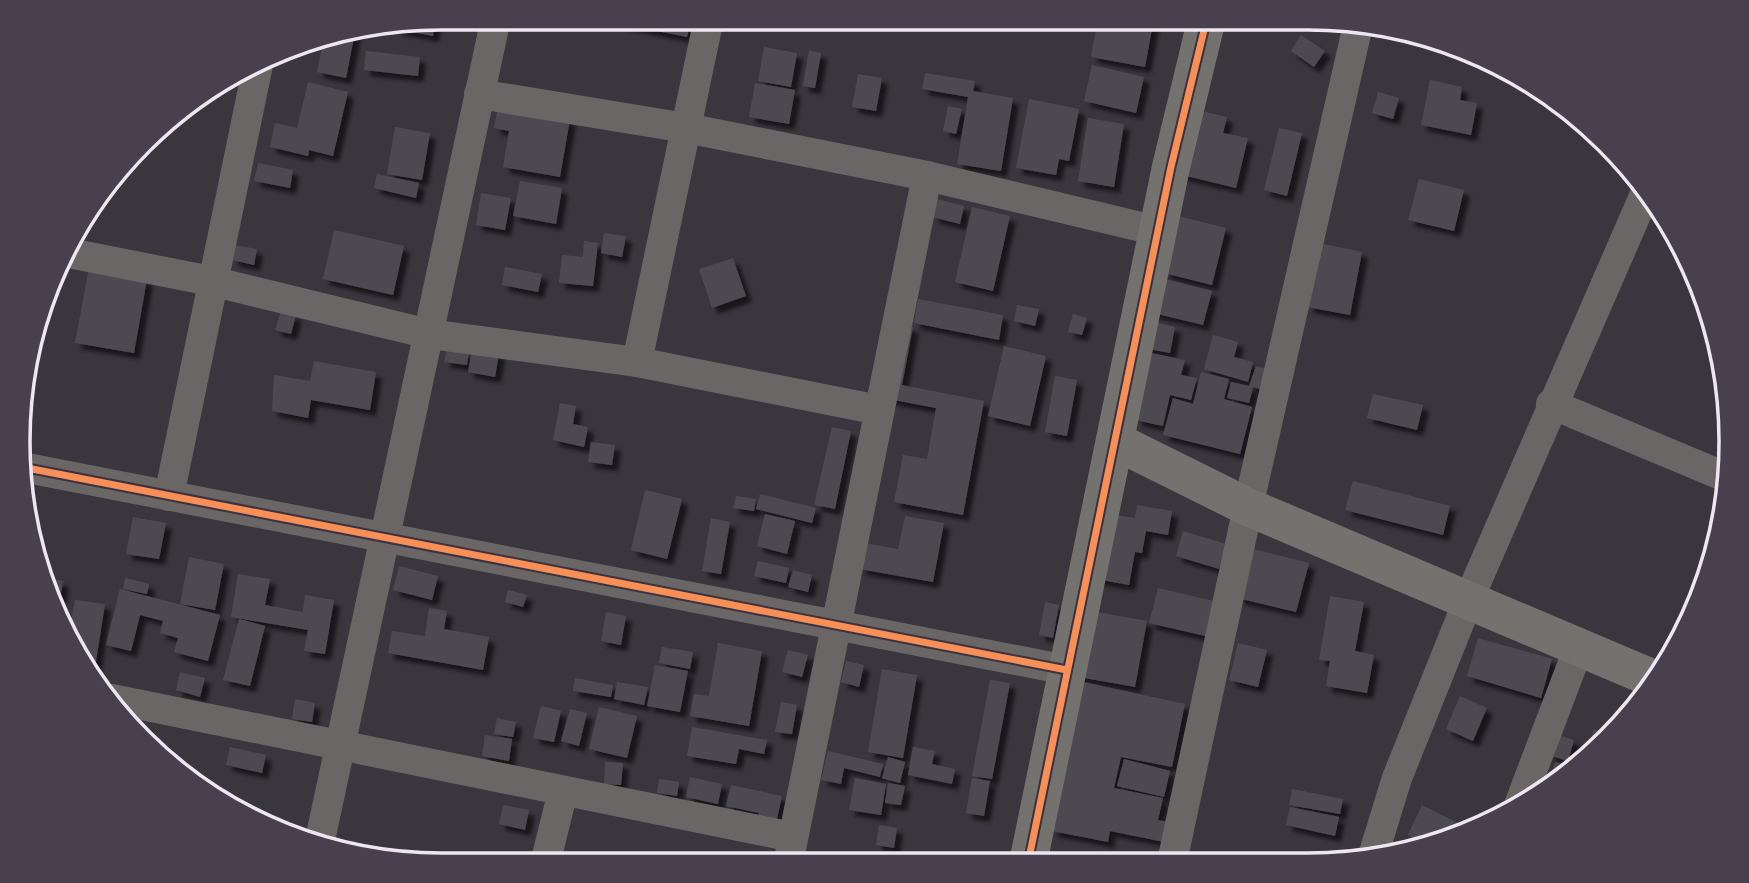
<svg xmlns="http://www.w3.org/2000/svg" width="1749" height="883" viewBox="0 0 1749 883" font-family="Roboto,sans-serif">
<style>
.building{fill:#4e4a51;filter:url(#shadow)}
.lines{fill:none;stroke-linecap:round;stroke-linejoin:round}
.street{stroke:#696665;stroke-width:30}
.secondary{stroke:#74726f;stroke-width:38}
.cycleway-casing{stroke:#3b3241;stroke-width:11}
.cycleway{stroke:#f78f57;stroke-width:7}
.rim{fill:none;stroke:#ece7f1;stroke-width:3.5}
</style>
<defs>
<filter id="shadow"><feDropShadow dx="6" dy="6" stdDeviation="2" flood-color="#0009"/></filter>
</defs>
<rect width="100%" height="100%" fill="#3a363e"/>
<!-- building -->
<g class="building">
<polygon points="436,18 433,36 397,29 397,25"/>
<polygon points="612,18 651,18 690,25 687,37 611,22"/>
<polygon points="1098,18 1154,18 1145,67 1091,57"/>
<polygon points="355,32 346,78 317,72 324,37"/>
<polygon points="1301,35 1325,51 1314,67 1291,51"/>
<polygon points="764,47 797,53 791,87 758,81"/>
<polygon points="809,50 821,53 815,88 803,86"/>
<polygon points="366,51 420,57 418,76 364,70"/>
<polygon points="1092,65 1144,77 1136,113 1084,101"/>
<polygon points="925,73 975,81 973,91 1013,98 1001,171 957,164 968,97 922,89"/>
<polygon points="858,74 882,78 876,111 852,107"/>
<polygon points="1430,80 1462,87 1460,100 1477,103 1471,135 1421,125"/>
<polygon points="308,82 348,92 333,156 309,150 308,156 270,147 275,123 297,128"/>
<polygon points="755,83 795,90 789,124 749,117"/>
<polygon points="1378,92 1399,98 1393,119 1372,113"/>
<polygon points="1029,99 1079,109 1069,161 1059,159 1056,175 1016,168"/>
<polygon points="948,106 962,109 956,134 943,131"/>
<polygon points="498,107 570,119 560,177 503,167 509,131 494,128"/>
<polygon points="1193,109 1227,117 1223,133 1248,138 1236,188 1178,174"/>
<polygon points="1088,118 1124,124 1114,187 1078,181"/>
<polygon points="395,127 430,133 422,180 387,174"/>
<polygon points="1279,128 1302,133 1287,196 1264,190"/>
<polygon points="258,163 293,170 290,188 254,181"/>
<polygon points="377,174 419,183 416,198 374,188"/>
<polygon points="1419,179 1464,190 1454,231 1408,220"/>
<polygon points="520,181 562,188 556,224 513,216"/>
<polygon points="481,193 511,198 505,230 476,225"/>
<polygon points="937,199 964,206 960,224 932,217"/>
<polygon points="972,207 1010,216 993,291 955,282"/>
<polygon points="1178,216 1226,228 1212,285 1164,273"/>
<polygon points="334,230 404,246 393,295 323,279"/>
<polygon points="604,233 626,236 622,257 601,253"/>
<polygon points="584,241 598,243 593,286 559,283 562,255 583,257"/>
<polygon points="1319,243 1362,252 1350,315 1307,307"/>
<polygon points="234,245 257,249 254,265 232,260"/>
<polygon points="733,258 746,296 712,308 699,269"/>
<polygon points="505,267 542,274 538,292 502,285"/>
<polygon points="89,268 147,279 134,353 75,343"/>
<polygon points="1153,276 1212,291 1203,325 1145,311"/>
<polygon points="918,299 1003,315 999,340 914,323"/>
<polygon points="1017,305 1039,309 1035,326 1014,321"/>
<polygon points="281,311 296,315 291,334 275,330"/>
<polygon points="1073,314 1087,318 1082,335 1068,332"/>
<polygon points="1149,321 1175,327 1170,353 1143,348"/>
<polygon points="892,323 913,327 902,385 984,401 963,515 894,502 903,455 927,459 936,408 878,397"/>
<polygon points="1213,335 1238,342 1234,357 1253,362 1248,382 1204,369"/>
<polygon points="1004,346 1046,356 1030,426 988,416"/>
<polygon points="447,349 469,352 467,365 444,362"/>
<polygon points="472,349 499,353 495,377 468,372"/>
<polygon points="1151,353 1185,360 1181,375 1197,378 1191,400 1170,395 1163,426 1135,420"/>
<polygon points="314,361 376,372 370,410 311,400 308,418 272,411 274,375 310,381"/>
<polygon points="1256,366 1270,370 1263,390 1253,387 1249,403 1227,398 1231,382 1249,386"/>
<polygon points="1201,372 1229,379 1224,399 1252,407 1240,454 1163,435 1173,398 1193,404"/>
<polygon points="1055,376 1077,380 1067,436 1045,432"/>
<polygon points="1373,394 1423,405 1417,430 1367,418"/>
<polygon points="560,403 576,406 573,424 588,427 584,447 553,440"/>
<polygon points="832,427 851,431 835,509 814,505"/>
<polygon points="591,442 615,445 612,465 588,462"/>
<polygon points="1353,481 1450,506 1443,535 1345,510"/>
<polygon points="645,490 682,499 667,559 631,550"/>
<polygon points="760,494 816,508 812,523 756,509"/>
<polygon points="736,496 756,499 754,511 733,508"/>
<polygon points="1137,505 1172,511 1168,535 1146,531 1142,553 1135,552 1129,585 1090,578 1102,513 1135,518"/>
<polygon points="765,514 795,521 787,554 757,546"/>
<polygon points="905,516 944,523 933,582 859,569 864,543 898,549"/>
<polygon points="133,517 166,523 159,559 126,554"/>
<polygon points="711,518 730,522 721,574 702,571"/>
<polygon points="1183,531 1226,544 1219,569 1176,556"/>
<polygon points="1249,548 1309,563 1296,612 1237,598"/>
<polygon points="189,557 224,564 215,610 180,604"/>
<polygon points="758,561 789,568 786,583 754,576"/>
<polygon points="399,566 438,576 432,600 393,590"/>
<polygon points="793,570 812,575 808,592 788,587"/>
<polygon points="238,574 270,579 265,605 303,612 305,595 334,600 325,654 304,651 308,630 231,617"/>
<polygon points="46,578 63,581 60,600 52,598"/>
<polygon points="125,578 149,584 147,594 123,589"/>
<polygon points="1158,588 1222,603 1214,638 1149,623"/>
<polygon points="120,589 220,615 208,661 174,652 178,638 160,633 163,621 140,615 131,651 106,645"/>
<polygon points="508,590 527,595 523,607 505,602"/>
<polygon points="1330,596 1364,602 1355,651 1374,655 1367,693 1326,686 1330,661 1319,660"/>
<polygon points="75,600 105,604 94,674 68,639"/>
<polygon points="1045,602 1059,605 1053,638 1039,635"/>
<polygon points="429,608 447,611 444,629 489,637 483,670 388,653 392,631 425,636"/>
<polygon points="1085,610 1147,621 1135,687 1073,676"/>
<polygon points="606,612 626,616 621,645 601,641"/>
<polygon points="239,619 265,626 250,686 223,680"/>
<polygon points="1478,638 1552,659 1541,698 1467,676"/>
<polygon points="718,643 762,651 749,726 690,716 694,694 709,696"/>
<polygon points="1238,643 1267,650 1258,687 1229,680"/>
<polygon points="662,647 693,652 690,669 659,663"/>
<polygon points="788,650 808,655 802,677 782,672"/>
<polygon points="846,661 864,665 859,687 841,682"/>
<polygon points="655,665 688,671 680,712 647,706"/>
<polygon points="882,669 917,675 903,758 868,752"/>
<polygon points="180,672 205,678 200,697 176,690"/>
<polygon points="575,678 613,685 611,697 573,691"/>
<polygon points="1069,679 1185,704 1172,767 1121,757 1114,788 1163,798 1158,820 1174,823 1169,843 1110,831 1108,842 1052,831"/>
<polygon points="990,680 1010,683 992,779 972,776"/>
<polygon points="617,682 648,687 644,705 614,699"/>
<polygon points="1460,696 1487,708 1473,741 1446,729"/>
<polygon points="295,699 315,703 312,722 292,719"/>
<polygon points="781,702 797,705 792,734 775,732"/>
<polygon points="541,706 561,711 554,742 533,738"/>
<polygon points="599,707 637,716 627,758 589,749"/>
<polygon points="570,709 587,713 579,746 561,741"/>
<polygon points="497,718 516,722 513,737 494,734"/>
<polygon points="692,727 767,740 764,754 739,749 736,764 687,756"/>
<polygon points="1594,729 1611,735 1583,761"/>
<polygon points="1554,734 1574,740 1568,761 1548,755"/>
<polygon points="485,735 512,739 509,761 482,756"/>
<polygon points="230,747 266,755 262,773 226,765"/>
<polygon points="913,747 935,751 932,764 955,769 952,784 908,775"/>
<polygon points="828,751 883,764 880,777 844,768 841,784 821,780"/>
<polygon points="888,757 905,762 900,783 882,778"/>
<polygon points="1124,759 1170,771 1164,797 1117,786"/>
<polygon points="605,762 623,763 621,785 604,784"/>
<polygon points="1555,762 1576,768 1564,779 1551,775"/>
<polygon points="184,771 206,777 204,786"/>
<polygon points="690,777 722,784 718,804 686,797"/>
<polygon points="855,778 886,784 881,815 849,810"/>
<polygon points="972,778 990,781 984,816 966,813"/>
<polygon points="659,779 679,782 677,796 657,793"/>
<polygon points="888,783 905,786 901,805 885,803"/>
<polygon points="731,785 782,796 773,837 754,833 759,813 726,806"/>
<polygon points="1292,789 1343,799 1340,814 1289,805"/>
<polygon points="503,805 529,810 525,830 499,824"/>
<polygon points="1422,805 1460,824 1453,838 1446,840 1435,834 1428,845 1408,835"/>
<polygon points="1290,807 1339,817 1335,836 1286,825"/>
<polygon points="879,825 897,828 894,848 876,845"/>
<polygon points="1043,851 1081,858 1081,863 1041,863"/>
<polygon points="871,853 893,857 892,863 869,863"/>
</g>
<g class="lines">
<!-- street -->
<g class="street">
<polyline points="479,94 686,128 927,176 1158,231"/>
<polyline points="69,253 211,281 429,334 637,362 879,410"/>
<polyline points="637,362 709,18"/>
<polyline points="1551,404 1728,478"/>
<polyline points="22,467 1067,670"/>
<polyline points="169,496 258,65"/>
<polyline points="112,699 793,837"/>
<polyline points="1519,805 1579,647"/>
<polyline points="320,840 496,18"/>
<polyline points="1372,859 1397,778 1468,601 1645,194"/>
<polyline points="1172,862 1248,507 1358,25"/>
<polyline points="545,864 563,791"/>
<polyline points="788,864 927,176"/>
</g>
<!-- secondary -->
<g class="secondary">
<polyline points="1115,441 1248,507 1654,679"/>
<polyline points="1028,863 1171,167 1207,18"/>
</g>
<!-- cycleway casing -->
<g class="cycleway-casing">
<g id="cycleway">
<polyline points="22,467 1067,670"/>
<polyline points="1028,863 1171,167 1207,18"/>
</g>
</g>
<!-- cycleway -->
<use href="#cycleway" class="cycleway"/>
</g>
<!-- crop -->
<path d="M0 0H1749V883H0ZM441 30H1308A411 411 0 0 1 1719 441V442A411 411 0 0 1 1308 853H441A411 411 0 0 1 30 442V441A411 411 0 0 1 441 30Z" fill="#49404f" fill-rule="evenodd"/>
<path class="rim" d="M441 30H1308A411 411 0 0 1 1719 441V442A411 411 0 0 1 1308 853H441A411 411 0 0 1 30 442V441A411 411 0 0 1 441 30Z"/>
</svg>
